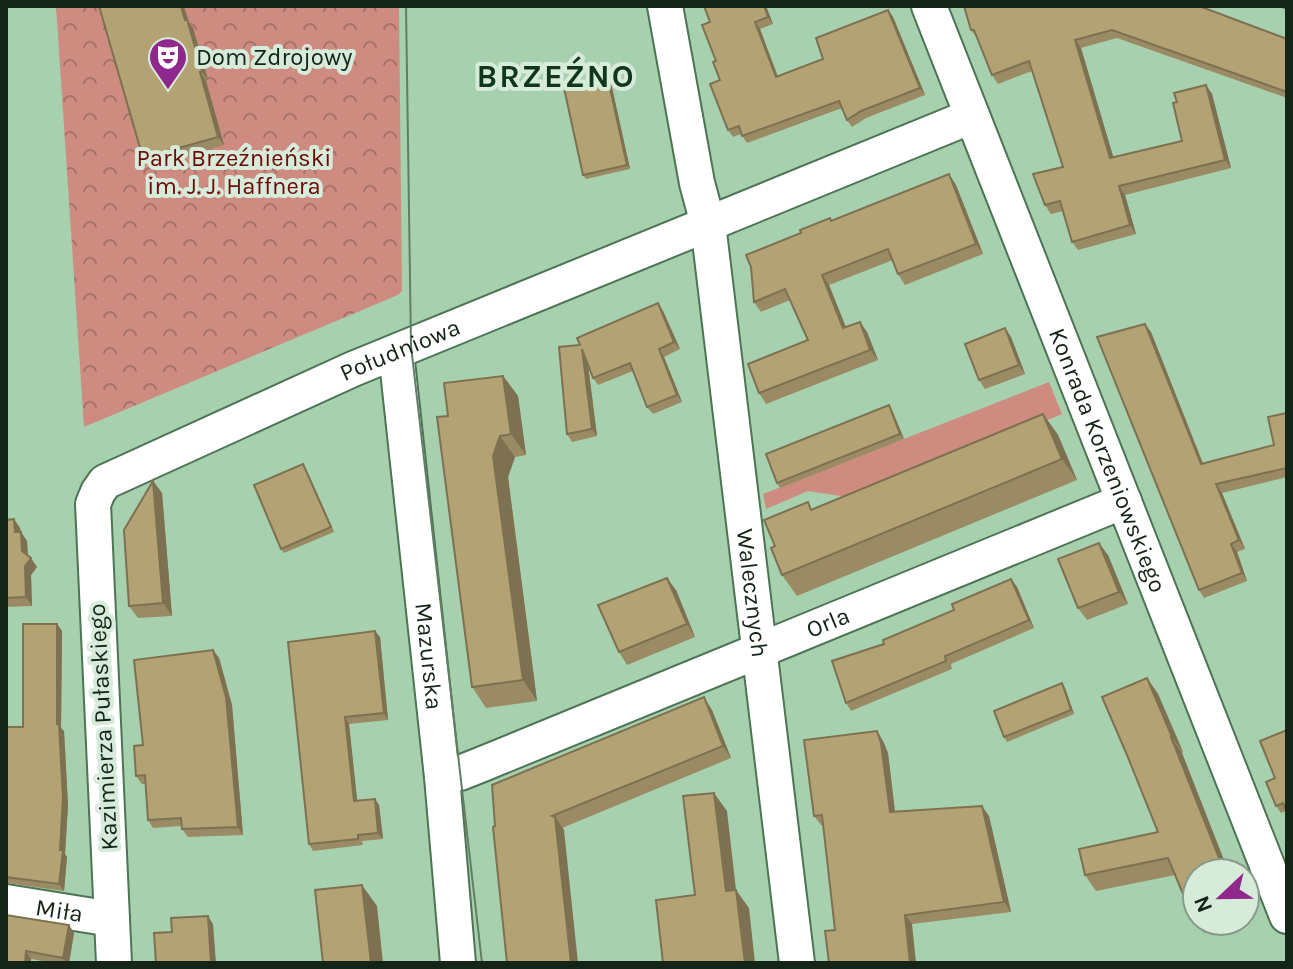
<svg xmlns="http://www.w3.org/2000/svg" width="1293" height="969" viewBox="0 0 1293 969" font-family="Karla,sans-serif">
<style>
.grass{fill:#ce8c81}
.park{fill:url(#park-crowns)}
.lines{fill:none;stroke-linecap:round;stroke-linejoin:round}
.street-casing{stroke:#4d7455;stroke-width:38}
.street{stroke:#fff;stroke-width:34}
.tram{stroke:#607e66;stroke-width:2}
.wall{fill:#9a8b64}
.shaded-wall{fill:#7d7151}
.building{fill:#b3a274;stroke:#7d7151;stroke-width:2}
.labels{text-anchor:middle;stroke-width:8;stroke-linejoin:round;paint-order:stroke}
.poi-label{font-size:24px;fill:#142417;stroke:#d6ebd9;text-anchor:start}
.park-label{font-size:24px;fill:#6d0a04;stroke:#d6ebd9}
.street-label{font-size:24px;fill:#142417;stroke:#d6ebd9}
.district-label{font-size:32px;font-weight:bold;letter-spacing:2px;fill:#10371b;stroke:#d6ebd9}
</style>
<defs>
<pattern id="park-crowns" width="20" height="18" patternUnits="userSpaceOnUse" patternTransform="scale(2)"><rect width="20" height="18" fill="#ce8c81"/><path d="M2 6a3 3 0 1 1 6 0M12 15a3 3 0 1 1 6 0" fill="none" stroke="#a67269"/></pattern>
</defs>
<rect width="100%" height="100%" fill="#a7d1ae"/>
<!-- grass -->
<polygon class="grass" points="1049,382 1062,414 860,499 808,491 766,509 763,494"/>
<!-- park -->
<polygon class="park" points="56,6 399,6 402,291 398,295 84,427"/>
<g class="lines">
<!-- street casing -->
<g class="street-casing">
<g id="street">
<path id="s1" d="M 665,6 L 697,183 L 708,224 L 797,963"/>
<path id="s2" d="M 929,6 L 1287,916"/>
<path id="s3" d="M 396,352 L 442,777 L 458,963"/>
<path id="s4" d="M 442,777 L 460,773 L 485,763 L 1124,501"/>
<path id="s5" d="M 6,902 L 112,919"/>
<path id="s6" d="M 114,963 L 93,504 L 98,492 L 105,482 L 353,369 L 972,116"/>
</g>
</g>
<!-- street -->
<use href="#street" class="street"/>
<!-- tram -->
<g class="tram">
<polyline points="406,6 411,346 482,963"/>
<polyline points="1279,6 1287,9"/>
</g>
</g>
<!-- wall -->
<g class="wall">
<polygon points="704,6 766,6 773,24 760,29 778,76 823,59 888,10 893,17 925,95 866,118 852,127 847,120 842,108 747,143 741,134 733,137 728,130 710,22"/>
<polygon points="964,6 1287,39 1287,98 1117,38 1081,48 1113,157 1182,141 1177,102 1206,85 1212,94 1231,168 1125,195 1136,234 1078,250 1072,242 1063,211 1051,214 1045,205 1063,167 1032,71 998,84 992,75 977,38 971,30"/>
<polygon points="189,23 193,28 208,80 206,81 224,145 149,167 143,158"/>
<polygon points="611,83 630,169 586,179 583,175"/>
<polygon points="956,185 983,254 905,285 898,274 893,260 829,285 846,327 867,332 878,360 766,404 759,393 808,340 790,300 761,312 754,302"/>
<polygon points="663,311 680,349 664,357 682,402 653,414 647,407 633,371 598,385 593,378 588,365 597,436 572,442 567,434 580,345"/>
<polygon points="1005,328 1011,337 1025,374 985,389 979,380"/>
<polygon points="1151,332 1203,463 1274,445 1287,413 1287,477 1222,493 1245,549 1237,552 1247,581 1204,598 1199,590"/>
<polygon points="503,376 518,396 526,455 515,457 508,477 537,701 486,708 472,687 448,416"/>
<polygon points="889,405 892,410 904,439 780,488 777,483"/>
<polygon points="1043,414 1058,435 1077,480 797,596 782,575 775,546 813,509"/>
<polygon points="303,464 334,532 284,553 281,549"/>
<polygon points="153,481 162,493 172,616 138,618 129,606"/>
<polygon points="14,519 20,528 21,532 27,541 28,556 37,567 31,575 32,606 6,607 6,520"/>
<polygon points="1108,555 1128,604 1087,620 1078,608"/>
<polygon points="1011,579 1017,587 1034,628 951,664 952,669 851,711 846,703 884,644 954,610"/>
<polygon points="676,590 695,637 627,665 619,652"/>
<polygon points="57,624 62,631 61,728 64,731 68,805 65,854 67,857 64,891 6,883 6,727 23,727"/>
<polygon points="380,637 388,720 349,724 357,801 375,799 379,805 383,839 362,841 363,845 313,851 309,844 288,642"/>
<polygon points="213,650 219,658 232,705 243,835 188,837 182,829 182,826 153,828 148,820 145,784 142,784 136,776 143,745"/>
<polygon points="1147,678 1158,694 1183,752 1182,753 1229,873 1197,873 1197,921 1235,921 1204,933 1193,918 1175,875 1096,891 1085,875 1158,832"/>
<polygon points="1065,688 1074,714 1007,742 1004,737"/>
<polygon points="712,710 731,758 562,828 564,830 493,827"/>
<polygon points="883,741 888,753 895,811 989,816 1011,912 912,924 835,930 823,825 821,825 814,816"/>
<polygon points="1275,778 1286,811 1281,813 1276,806"/>
<polygon points="69,925 74,933 69,963 54,963 31,959 31,963 6,963"/>
</g>
<!-- shaded-wall -->
<g class="shaded-wall">
<polygon points="181,6 184,6 189,23 193,28 208,80 202,72"/>
<polygon points="764,6 766,6 773,24 768,17"/>
<polygon points="888,10 893,17 925,95 920,88"/>
<polygon points="755,22 760,29 780,84 776,77"/>
<polygon points="1075,40 1081,48 1116,166 1110,158"/>
<polygon points="200,72 206,81 224,145 218,137"/>
<polygon points="608,79 611,83 630,169 627,165"/>
<polygon points="1206,85 1212,94 1231,168 1225,160"/>
<polygon points="949,174 956,185 983,254 976,244"/>
<polygon points="1119,186 1125,195 1136,234 1130,225"/>
<polygon points="822,275 829,285 850,338 843,328"/>
<polygon points="658,303 663,311 680,349 674,342"/>
<polygon points="860,322 867,332 878,360 870,350"/>
<polygon points="1145,324 1151,332 1206,472 1201,464"/>
<polygon points="1005,328 1011,337 1025,374 1019,365"/>
<polygon points="582,349 587,357 597,436 592,429"/>
<polygon points="659,349 664,357 682,402 677,395"/>
<polygon points="503,376 518,396 526,455 511,434"/>
<polygon points="889,405 892,410 904,439 900,434"/>
<polygon points="1043,414 1058,435 1077,480 1062,459"/>
<polygon points="500,436 515,457 508,477 537,701 523,680 493,456"/>
<polygon points="303,464 306,469 334,532 331,527"/>
<polygon points="153,481 162,493 172,616 163,603"/>
<polygon points="1216,484 1222,493 1245,549 1239,540"/>
<polygon points="14,519 20,528 22,541 15,532"/>
<polygon points="21,532 27,541 28,560 22,551"/>
<polygon points="1099,543 1108,555 1128,604 1119,592"/>
<polygon points="1231,544 1237,552 1247,581 1242,573"/>
<polygon points="31,558 37,567 31,575 32,606 26,597 25,566"/>
<polygon points="667,578 676,590 695,637 687,624"/>
<polygon points="1011,579 1017,587 1034,628 1029,620"/>
<polygon points="57,624 62,631 61,728 64,731 68,805 65,854 67,857 64,891 59,884 60,850 57,724"/>
<polygon points="375,631 380,637 388,720 384,713"/>
<polygon points="213,650 219,658 232,705 243,835 238,827"/>
<polygon points="1147,678 1158,694 1183,752 1172,737"/>
<polygon points="1062,683 1065,688 1074,714 1071,710"/>
<polygon points="704,697 712,710 731,758 723,746"/>
<polygon points="345,717 349,724 358,808 354,801"/>
<polygon points="877,731 883,741 888,753 896,821 890,812"/>
<polygon points="1171,737 1182,753 1229,873 1225,873"/>
<polygon points="714,793 727,811 736,890 749,908 755,963 745,963 726,891"/>
<polygon points="375,799 379,805 383,839 378,833"/>
<polygon points="982,806 989,816 1011,912 1004,902"/>
<polygon points="555,817 564,830 578,963 571,963"/>
<polygon points="362,885 377,906 383,963 371,963"/>
<polygon points="905,915 912,924 916,963 910,963"/>
<polygon points="208,916 213,924 216,963 211,963"/>
<polygon points="69,925 74,933 69,963 67,963 63,958"/>
<polygon points="26,951 31,959 31,963 25,963"/>
</g>
<!-- building -->
<g class="building">
<polygon points="99,6 181,6 185,20 187,19 202,72 200,72 218,137 143,158"/>
<polygon points="704,6 764,6 768,17 755,22 776,77 823,59 816,38 888,10 920,88 861,111 847,120 839,101 742,136 739,126 728,130 710,84 720,80 713,62 716,61 702,25 710,22"/>
<polygon points="964,6 1199,6 1287,39 1287,92 1112,30 1075,40 1110,158 1182,141 1173,103 1177,102 1174,93 1206,85 1225,160 1119,186 1130,225 1072,242 1060,201 1045,205 1033,174 1063,167 1029,61 992,75 974,30 971,30"/>
<polygon points="608,79 627,165 583,175 564,88"/>
<polygon points="949,174 976,244 898,274 888,249 822,275 843,328 860,322 870,350 759,393 748,364 808,340 785,289 754,302 751,267 746,255 801,233 800,230 830,218 831,221"/>
<polygon points="658,303 674,342 659,349 677,395 647,407 630,363 593,378 582,349 592,429 567,434 559,347 580,345 577,338"/>
<polygon points="1145,324 1201,464 1274,445 1268,417 1287,413 1287,468 1216,484 1239,540 1231,544 1242,573 1199,590 1097,337"/>
<polygon points="1005,328 1019,365 979,380 965,344"/>
<polygon points="503,376 511,434 500,436 493,456 523,680 472,687 437,417 448,416 444,383"/>
<polygon points="889,405 900,434 777,483 766,454"/>
<polygon points="1043,414 1062,459 782,575 771,548 775,546 764,520 808,502 811,510"/>
<polygon points="303,464 331,527 281,549 254,485"/>
<polygon points="153,481 163,603 129,606 124,530"/>
<polygon points="14,519 15,532 21,532 22,551 31,558 25,566 26,597 6,598 6,520"/>
<polygon points="1099,543 1119,592 1078,608 1058,559"/>
<polygon points="667,578 687,624 619,652 598,605"/>
<polygon points="1011,579 1029,620 945,656 946,661 846,703 832,661 884,644 883,640 954,610 952,604"/>
<polygon points="23,624 57,624 57,724 59,724 63,798 60,850 63,850 59,884 6,877 6,727 23,727"/>
<polygon points="375,631 384,713 345,717 354,801 375,799 378,833 358,835 358,839 309,844 288,642"/>
<polygon points="213,650 226,697 238,827 182,829 181,818 148,820 145,775 136,776 134,746 143,745 134,660"/>
<polygon points="1147,678 1172,737 1171,737 1225,873 1197,873 1197,916 1193,918 1168,858 1085,875 1079,849 1158,832 1127,755 1102,697"/>
<polygon points="1062,683 1071,710 1004,737 994,711"/>
<polygon points="704,697 723,746 552,816 555,817 571,963 507,963 493,827 495,826 492,785"/>
<polygon points="1287,730 1287,813 1283,803 1276,806 1266,782 1275,778 1260,741"/>
<polygon points="877,731 881,743 890,812 982,806 1004,902 905,915 910,963 829,963 825,931 835,930 822,815 814,816 804,740"/>
<polygon points="714,793 726,891 736,890 745,963 663,963 656,900 695,895 683,796"/>
<polygon points="362,885 371,963 323,963 315,890"/>
<polygon points="6,915 69,925 63,958 26,951 25,963 6,963"/>
<polygon points="208,916 211,963 156,963 154,933 172,932 171,918"/>
</g>
<!-- icons -->
<defs>
<g id="theatre-pin" transform="scale(2)"><path d="M0 17L-7.5 6A9.5 9.5 0 1 1 7.5 6Z" fill="#90278c" stroke="#d6ebd9"/><path d="M-5-5.5Q0-4 5-5.5V0Q5 5 0 6Q-5 5-5 0ZM-3.3-2.5H-1v1.5H-3.3ZM1-2.5H3.3v1.5H1ZM-2.8 1Q0 5.5 2.8 1Z" fill="#fff"/></g>
</defs>
<g fill-rule="evenodd">
<use href="#theatre-pin" x="168" y="57"/>
</g>
<g class="labels">
<!-- poi labels -->
<g class="poi-label">
<text x="196" y="65">Dom Zdrojowy</text>
</g>
<!-- park labels -->
<g class="park-label">
<text x="234" y="166">Park Brzeźnieński<tspan x="234" dy="28">im. J. J. Haffnera</tspan></text>
</g>
<!-- street labels -->
<g class="street-label">
<text dy="8" stroke="none"><textPath href="#s6" startOffset="808">Południowa</textPath></text>
<text dy="8" stroke="none"><textPath href="#s2" startOffset="488">Konrada Korzeniowskiego</textPath></text>
<text dy="8" stroke="none"><textPath href="#s1" startOffset="594">Walecznych</textPath></text>
<text dy="8" stroke="none"><textPath href="#s4" startOffset="416">Orla</textPath></text>
<text dy="8" stroke="none"><textPath href="#s3" startOffset="306">Mazurska</textPath></text>
<text transform="translate(103 727) rotate(-93)" y="8">Kazimierza Pułaskiego</text>
<text dy="8" stroke="none"><textPath href="#s5" startOffset="54">Miła</textPath></text>
</g>
<!-- district labels -->
<g class="district-label">
<text x="556" y="87">BRZEŹNO</text>
</g>
</g>
<!-- border -->
<rect width="1293" height="969" fill="none" stroke="#142417" stroke-width="16"/>
<!-- north arrow -->
<g transform="translate(1221 897) rotate(248)"><circle r="38" fill="#d6ebd9" stroke="#889b8b" stroke-width="2"/>
<path d="M0-6L14 30L0 20L-14 30Z" fill="#90278c"/>
<text y="-12" font-size="22" font-weight="bold" text-anchor="middle" fill="#142417">N</text>
</g>
</svg>
